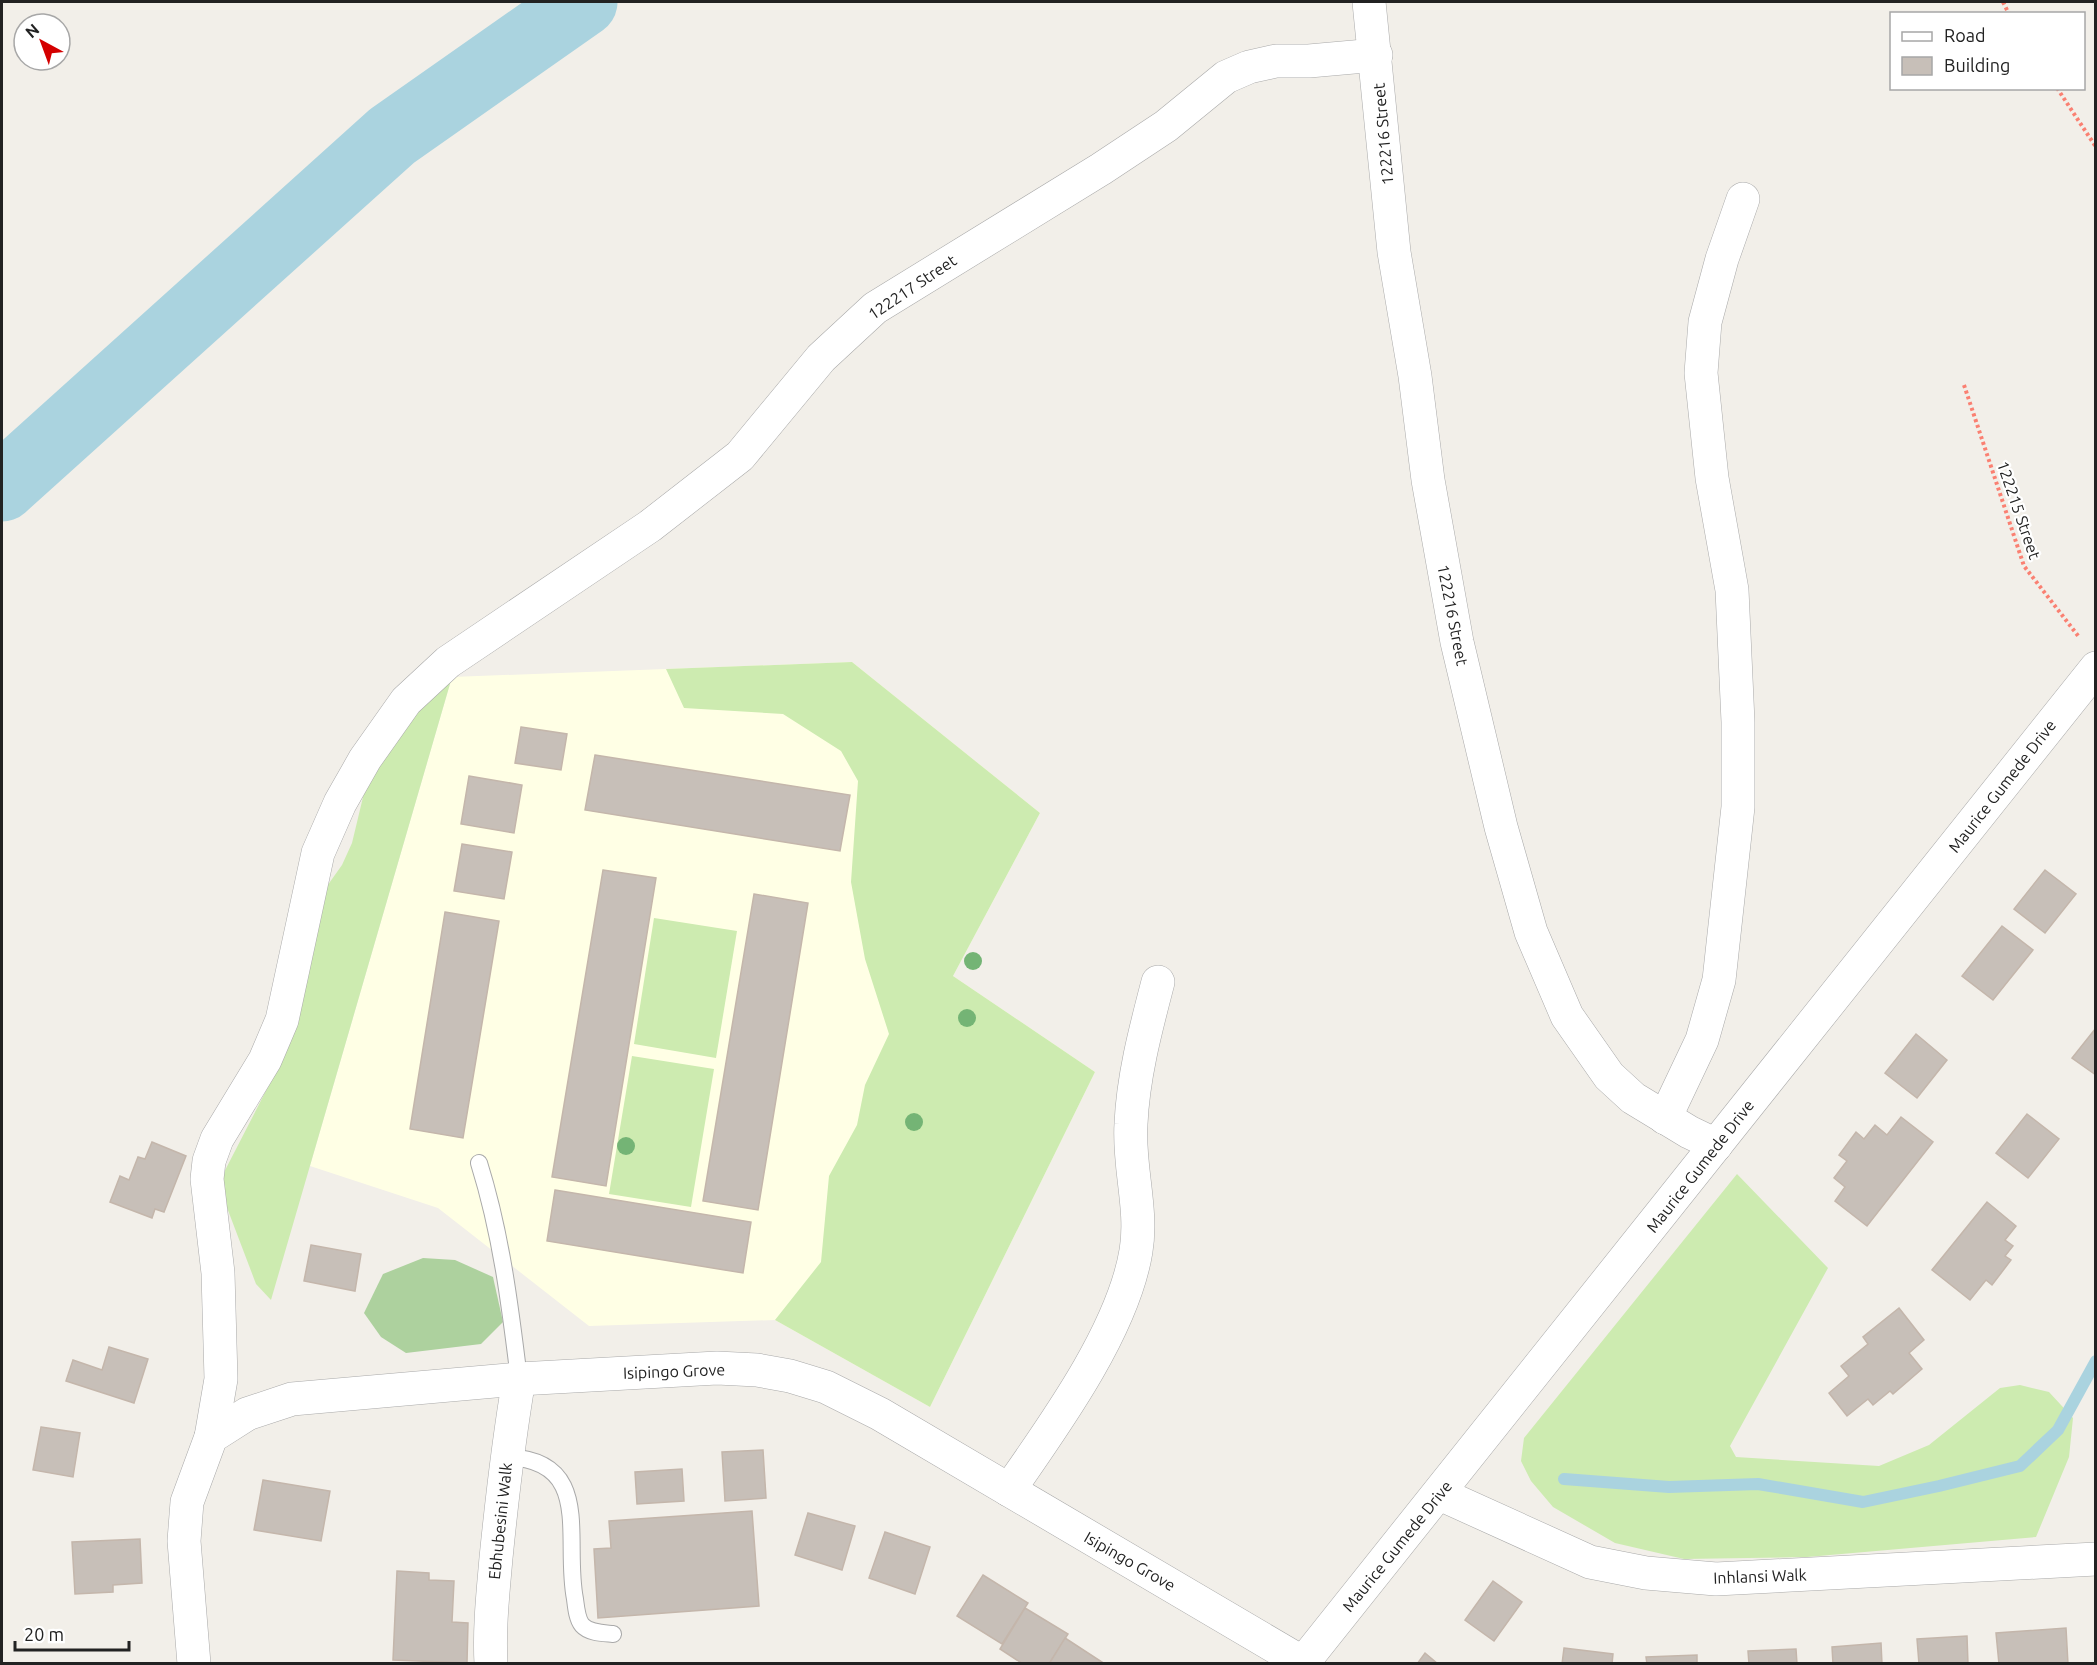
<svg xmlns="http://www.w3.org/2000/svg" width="2097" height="1665" viewBox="0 0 2097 1665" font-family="Ubuntu,sans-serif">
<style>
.education{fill:#ffffe5}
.grass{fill:#cdebb0}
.forest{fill:#add19e}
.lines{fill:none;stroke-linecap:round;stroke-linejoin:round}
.stream{stroke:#aad3df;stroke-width:12}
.river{stroke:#aad3df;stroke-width:69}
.building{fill:#c7bfb8;stroke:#c4b6ab;stroke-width:1.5}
.service-casing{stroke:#a9a9a9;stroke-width:18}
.minor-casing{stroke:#a9a9a9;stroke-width:34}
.tertiary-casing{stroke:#a9a9a9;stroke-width:34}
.path{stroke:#fa8072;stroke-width:4;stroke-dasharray:3 3;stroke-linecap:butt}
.service{stroke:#fff;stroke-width:16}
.minor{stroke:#fff;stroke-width:33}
.tertiary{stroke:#fff;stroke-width:33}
.tree{fill:#74b475}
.labels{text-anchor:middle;stroke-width:4.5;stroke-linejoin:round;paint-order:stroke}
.street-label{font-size:16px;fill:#222;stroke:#fff}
</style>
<rect width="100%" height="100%" fill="#f2efe9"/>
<!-- education -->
<polygon class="education" points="852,662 1040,813 953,976 1095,1072 930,1407 775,1320 589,1326 438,1208 310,1166 452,677"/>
<!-- grass -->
<g class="grass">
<polygon points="852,662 1040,813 953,976 1095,1072 930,1407 775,1320 821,1262 829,1176 857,1125 865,1085 889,1034 865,959 851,882 858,781 841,751 783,714 684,708 666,669"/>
<polygon points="452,677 271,1300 256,1284 218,1184 271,1081 315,903 342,865 352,843 364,793 401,722"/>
<polygon points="654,918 737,931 716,1058 634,1044"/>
<polygon points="632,1056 714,1069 691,1207 609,1194"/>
<polygon points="1737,1174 1828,1268 1730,1446 1736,1457 1879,1466 1929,1445 2000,1388 2020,1385 2049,1392 2073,1418 2069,1457 2036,1537 1807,1557 1684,1559 1615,1543 1553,1507 1531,1481 1521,1461 1524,1438"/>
</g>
<!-- forest -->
<polygon class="forest" points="423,1258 455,1260 493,1277 503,1322 481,1344 406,1353 381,1337 364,1313 383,1274"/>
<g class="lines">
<!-- stream -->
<polyline class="stream" points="1564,1479 1669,1487 1758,1484 1863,1502 1939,1486 2020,1466 2058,1430 2096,1361"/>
<!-- river -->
<polyline class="river" points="2,487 392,136 583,2"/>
</g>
<!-- building -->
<g class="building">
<polygon points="521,727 567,734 561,770 515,763"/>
<polygon points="595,755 850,795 840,851 585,810"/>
<polygon points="469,776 522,785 514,833 461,824"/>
<polygon points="462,844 512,852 504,899 454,891"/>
<polygon points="603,870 656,878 606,1186 552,1177"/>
<polygon points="2045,870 2076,894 2045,933 2014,909"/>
<polygon points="754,894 808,903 758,1210 703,1201"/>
<polygon points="445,912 499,921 463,1138 410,1129"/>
<polygon points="2002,926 2033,950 1993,1000 1962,976"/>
<polygon points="2096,1028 2096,1075 2072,1058"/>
<polygon points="1916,1034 1947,1060 1917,1098 1885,1073"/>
<polygon points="2027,1114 2059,1139 2028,1178 1996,1153"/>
<polygon points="1901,1117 1933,1142 1867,1226 1835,1201 1845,1187 1834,1178 1847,1161 1839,1155 1856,1132 1864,1139 1875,1125 1887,1135"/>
<polygon points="152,1142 186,1156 164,1212 155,1209 152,1218 110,1202 120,1176 129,1180 138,1157 145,1159"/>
<polygon points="555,1190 751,1222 743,1273 547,1241"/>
<polygon points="1987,1202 2016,1226 2005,1240 2013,1246 2005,1256 2011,1260 1992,1285 1986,1280 1970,1300 1932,1270"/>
<polygon points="311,1245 361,1254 355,1291 304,1281"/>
<polygon points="1899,1308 1924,1340 1909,1353 1922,1369 1893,1394 1890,1391 1873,1405 1868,1399 1847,1416 1829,1393 1849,1376 1841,1366 1868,1344 1863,1337"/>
<polygon points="109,1347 148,1359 134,1403 66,1381 73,1360 102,1370"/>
<polygon points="41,1427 80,1433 73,1477 33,1470"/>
<polygon points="763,1450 766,1498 725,1501 722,1452"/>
<polygon points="682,1469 684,1501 637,1504 635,1472"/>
<polygon points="263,1480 330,1491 321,1541 254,1530"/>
<polygon points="752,1511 759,1606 598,1618 594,1549 611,1548 609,1521"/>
<polygon points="808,1513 855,1526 842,1570 795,1555"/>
<polygon points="885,1532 930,1547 915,1594 869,1578"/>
<polygon points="140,1539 142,1583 113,1585 113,1592 75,1594 72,1542"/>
<polygon points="397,1571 429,1573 429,1580 454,1581 452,1622 468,1623 467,1663 393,1660"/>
<polygon points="983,1575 1028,1603 1002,1644 957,1616"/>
<polygon points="1493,1581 1522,1602 1494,1641 1465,1620"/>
<polygon points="1025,1608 1068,1634 1049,1664 1023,1664 1000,1649"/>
<polygon points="2066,1628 2068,1664 1999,1664 1996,1633"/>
<polygon points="1967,1636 1968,1664 1919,1664 1917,1639"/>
<polygon points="1065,1638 1105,1664 1049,1664"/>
<polygon points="1881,1643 1882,1664 1833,1664 1832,1647"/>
<polygon points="1564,1648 1613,1654 1612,1664 1562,1664"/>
<polygon points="1796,1649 1797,1664 1749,1664 1748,1651"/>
<polygon points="1425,1653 1438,1664 1417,1664"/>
<polygon points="1697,1655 1697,1664 1647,1664 1646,1657"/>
</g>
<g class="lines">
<!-- service casing -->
<g class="service-casing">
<g id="service">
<path d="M 479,1163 C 501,1233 510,1305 519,1379"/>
<path d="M 506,1457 C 595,1460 563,1539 575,1599 C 576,1607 577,1619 582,1625 C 589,1633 603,1633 613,1634"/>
</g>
</g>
<!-- minor casing -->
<g class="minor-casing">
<g id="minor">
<polyline points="1369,2 1394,252 1415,376 1428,480 1457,642 1501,827 1531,932 1567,1016 1609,1076 1633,1098 1689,1132 1716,1145"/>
<polyline points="1665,1118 1702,1040 1719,980 1738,807 1738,722 1732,590 1712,478 1701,373 1705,322 1722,259 1743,199"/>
<polyline points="211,1437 221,1379 218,1273 207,1179 209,1161 217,1139 265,1060 282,1020 318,853 340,803 365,759 406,701 448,662 650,526 740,456 821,358 875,308 1101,169 1166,126 1226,77 1249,67 1276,61 1309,61 1376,55"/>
<path d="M 1009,1490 C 1055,1424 1123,1330 1136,1251 C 1143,1209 1128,1166 1131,1124 C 1133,1076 1146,1028 1158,982"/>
<polyline points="1440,1494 1590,1562 1646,1573 1716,1579 2096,1559"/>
<polyline points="194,1664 184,1541 187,1502 211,1437 247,1414 292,1399 519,1379 717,1368 757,1370 790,1376 826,1387 880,1414 1303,1663"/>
<path d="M 491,1664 C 489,1628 493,1593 496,1558 C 502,1498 509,1438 519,1379"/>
</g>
</g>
<!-- tertiary casing -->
<g class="tertiary-casing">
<polyline id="tertiary" points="1302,1664 2096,668"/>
</g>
<!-- path -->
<g class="path">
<polyline points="2003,2 2009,14"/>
<polyline points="2057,88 2096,147"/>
<polyline points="1964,385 2024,566 2079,637"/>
</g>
<!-- service -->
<use href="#service" class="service"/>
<!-- minor -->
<use href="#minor" class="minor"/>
<!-- tertiary -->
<use href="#tertiary" class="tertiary"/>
</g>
<!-- trees -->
<g class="tree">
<circle cx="973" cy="961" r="9"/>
<circle cx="967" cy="1018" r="9"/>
<circle cx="914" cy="1122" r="9"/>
<circle cx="626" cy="1146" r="9"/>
</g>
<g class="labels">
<!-- street labels -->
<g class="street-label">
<text transform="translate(1383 134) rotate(-95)" y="6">122216 Street</text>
<text transform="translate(912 287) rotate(-34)" y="6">122217 Street</text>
<text transform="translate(2019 510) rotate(71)" y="6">122215 Street</text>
<text transform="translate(1453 615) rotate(79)" y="6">122216 Street</text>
<text transform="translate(2002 786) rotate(-52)" y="6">Maurice Gumede Drive</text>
<text transform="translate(1700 1166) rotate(-52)" y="6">Maurice Gumede Drive</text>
<text transform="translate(674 1371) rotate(-2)" y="6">Isipingo Grove</text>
<text transform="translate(500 1521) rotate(-84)" y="6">Ebhubesini Walk</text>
<text transform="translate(1397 1546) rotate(-51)" y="6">Maurice Gumede Drive</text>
<text transform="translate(1130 1561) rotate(30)" y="6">Isipingo Grove</text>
<text transform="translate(1760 1576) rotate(-2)" y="6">Inhlansi Walk</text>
</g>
</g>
<!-- border -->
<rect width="2097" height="1665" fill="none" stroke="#222222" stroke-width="6"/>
<!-- legend -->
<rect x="1890" y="12" width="195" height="78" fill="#ffffff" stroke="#a7a7a7" stroke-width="1.5"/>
<rect x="1902" y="32" width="30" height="9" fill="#ffffff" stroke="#a7a7a7" stroke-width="1.5"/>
<text x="1944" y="42" font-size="18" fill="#222222">Road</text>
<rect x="1902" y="57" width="30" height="18" fill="#c7bfb8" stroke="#a7a7a7" stroke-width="1.5"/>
<text x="1944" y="72" font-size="18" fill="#222222">Building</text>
<!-- north arrow -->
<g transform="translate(42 42) rotate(319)"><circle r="28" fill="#ffffff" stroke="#a7a7a7" stroke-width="1.5"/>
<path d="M0-4.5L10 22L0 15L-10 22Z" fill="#d40000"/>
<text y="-9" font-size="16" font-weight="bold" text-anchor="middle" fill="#222222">N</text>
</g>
<!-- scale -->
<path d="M15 1641v9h114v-9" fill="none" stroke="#222222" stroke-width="3"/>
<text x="24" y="1641" font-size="18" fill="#222222" stroke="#ffffff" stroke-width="4.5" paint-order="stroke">20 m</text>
</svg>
